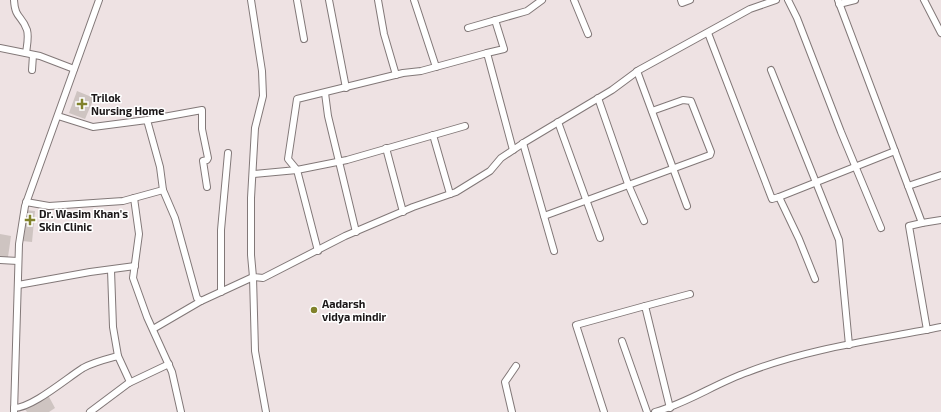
<svg xmlns="http://www.w3.org/2000/svg" width="941" height="412" viewBox="0 0 941 412" font-family="'Exo 2',sans-serif">
<style>
.building{fill:#cec4c1}
.lines{fill:none;stroke-linecap:round;stroke-linejoin:round}
.street-casing{stroke:#827878;stroke-width:8}
.street{stroke:#fff;stroke-width:6}
.poi-dot{fill:#81822b;stroke:#fff;stroke-width:1.5}
.labels{text-anchor:middle;stroke-width:3;stroke-linejoin:round;paint-order:stroke}
.poi-label{font-size:11px;font-weight:bold;fill:#1b1718;stroke:#fff;text-anchor:start}
</style>
<rect width="100%" height="100%" fill="#eee2e3"/>
<!-- building -->
<g class="building">
<polygon points="77,91 94,98 85,119 69,113"/>
<polygon points="25,210 35,211 32,242 22,241"/>
<polygon points="0,234 11,236 8,257 0,256"/>
<polygon points="48,395 55,408 49,412 27,412 24,408"/>
</g>
<g class="lines">
<!-- street casing -->
<g class="street-casing">
<g id="street">
<path d="M 14,0 C 15,19 22,15 27,30 C 29,37 27,45 26,53"/>
<polyline points="251,0 262,71 263,96 255,128 251,198 251,255 253,277 263,278 345,236 413,207 456,192 490,171 501,158 525,142 612,90 639,70 750,9 776,0"/>
<polyline points="297,0 304,39"/>
<polyline points="329,0 346,88"/>
<polyline points="378,0 384,34 396,75"/>
<polyline points="414,0 436,67"/>
<polyline points="574,0 588,34"/>
<polyline points="681,0 682,3 690,0"/>
<polyline points="788,0 797,18 841,132 881,228"/>
<polyline points="838,0 922,223 941,220"/>
<polyline points="924,0 941,33"/>
<polyline points="839,4 855,0"/>
<polyline points="468,28 527,11 542,0"/>
<polyline points="708,33 772,199 779,197"/>
<polyline points="0,48 40,56 74,69"/>
<polyline points="487,53 504,49 495,20"/>
<polyline points="32,70 33,55"/>
<polyline points="771,70 839,240 849,345"/>
<polyline points="637,71 687,206"/>
<polyline points="325,93 328,116 356,232"/>
<polyline points="598,98 628,184 644,221"/>
<polyline points="147,120 202,110 202,129 208,158 207,160 203,161 207,187"/>
<polyline points="558,122 600,238"/>
<polyline points="433,135 450,194"/>
<polyline points="523,143 554,251"/>
<polyline points="386,148 403,212"/>
<polyline points="253,174 297,170 347,160 465,126"/>
<polyline points="908,186 941,175"/>
<polyline points="163,190 175,218 197,298 201,301 253,277 255,351 266,412"/>
<polyline points="134,198 139,234 133,278 147,317 172,372 181,412"/>
<polyline points="26,202 49,206 123,201 163,190 160,167 147,120 93,127 58,116"/>
<polyline points="544,216 710,155 711,152 691,101 683,100 652,111"/>
<polyline points="922,223 909,226 927,330"/>
<polyline points="318,251 297,170 288,159 297,99 403,73 421,71 487,53 513,150"/>
<polyline points="0,260 18,261"/>
<polyline points="815,279 799,239 779,197 895,151"/>
<polyline points="18,285 90,272 135,266"/>
<polyline points="221,292 221,230 228,153"/>
<polyline points="645,306 690,294"/>
<polyline points="153,329 201,301"/>
<polyline points="622,341 647,412"/>
<polyline points="129,383 169,364"/>
<path d="M 14,408 C 32,408 67,378 83,368 C 94,362 107,359 118,356 L 113,327 L 111,270"/>
<polyline points="14,412 19,244 25,206 99,0"/>
<polyline points="90,412 130,382 118,356"/>
<polyline points="512,412 505,382 516,366"/>
<polyline points="604,412 576,325 645,306 670,408"/>
<path d="M 655,412 C 688,403 716,383 748,372 C 810,348 876,340 941,327"/>
</g>
</g>
<!-- street -->
<use href="#street" class="street"/>
</g>
<!-- markers -->
<g class="poi-dot">
<path d="M80 98h4v4h4v4h-4v4h-4v-4h-4v-4h4z"/>
<path d="M28 214h4v4h4v4h-4v4h-4v-4h-4v-4h4z"/>
<circle cx="314" cy="310" r="4"/>
</g>
<g class="labels">
<!-- poi labels -->
<g class="poi-label">
<text x="91" y="102">Trilok<tspan x="91" dy="13">Nursing Home</tspan></text>
<text x="39" y="218">Dr. Wasim Khan's<tspan x="39" dy="13">Skin Clinic</tspan></text>
<text x="322" y="308">Aadarsh<tspan x="322" dy="13">vidya mindir</tspan></text>
</g>
</g>
</svg>
